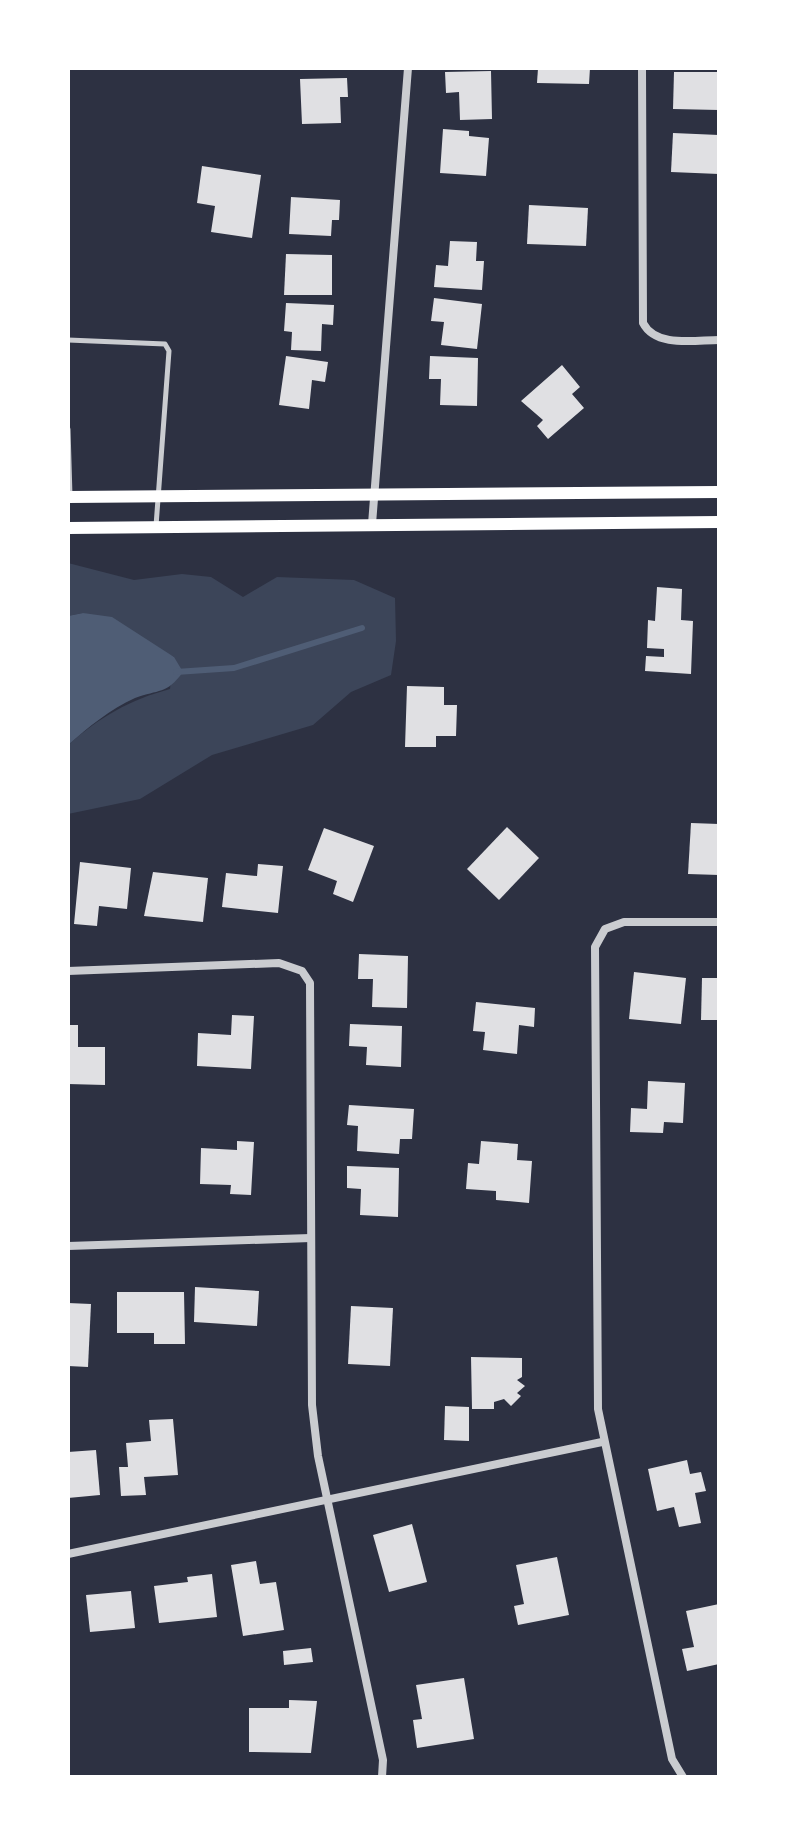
<svg xmlns="http://www.w3.org/2000/svg" width="787" height="1845" viewBox="0 0 787 1845" font-family="Figtree,sans-serif">
<style>
.green{fill:#3c4559}
.water{fill:#4f5d75}
.lines{fill:none;stroke-linecap:round;stroke-linejoin:round}
.stream{stroke:#4f5d75;stroke-width:6}
.building{fill:#e0e0e3}
.service{stroke:#caccd0;stroke-width:5}
.minor{stroke:#caccd0;stroke-width:8}
.secondary{stroke:#fff;stroke-width:12}
</style>
<rect width="100%" height="100%" fill="#2d3142"/>
<!-- green -->
<path class="green" d="M 68,563 L 134,580 L 182,574 L 211,577 L 243,597 L 277,577 L 354,580 L 395,598 L 396,641 L 391,675 L 351,692 L 313,725 L 212,755 L 140,799 L 68,814 L 68,745 C 100,717 129,700 170,689 L 174,657 L 83,613 L 68,616 Z"/>
<!-- water -->
<path class="water" d="M 83,613 L 112,617 L 174,657 L 183,672 C 166,695 159,689 135,698 C 110,709 89,727 68,745 L 68,616 Z"/>
<g class="lines">
<!-- stream -->
<polyline class="stream" points="176,672 234,668 362,628"/>
</g>
<!-- building -->
<g class="building">
<polygon points="538,68 590,68 589,84 537,83"/>
<polygon points="491,71 492,119 460,120 459,92 446,93 445,72"/>
<polygon points="674,72 719,72 719,110 673,109"/>
<polygon points="347,78 348,97 340,97 341,123 302,124 300,79"/>
<polygon points="443,129 469,131 469,136 489,138 486,176 440,173"/>
<polygon points="673,133 719,135 719,174 671,172"/>
<polygon points="202,166 261,175 252,238 211,232 215,206 197,203"/>
<polygon points="291,197 340,200 339,220 332,220 331,236 289,234"/>
<polygon points="529,205 588,208 586,246 527,244"/>
<polygon points="450,241 477,242 476,261 484,261 482,290 434,287 436,265 448,266"/>
<polygon points="286,254 332,255 332,295 284,295"/>
<polygon points="434,298 482,304 477,349 441,345 444,322 431,321"/>
<polygon points="286,303 334,305 333,325 322,324 321,351 291,350 292,332 284,331"/>
<polygon points="286,356 328,362 325,382 312,380 309,409 279,405"/>
<polygon points="430,356 478,358 477,406 440,405 441,379 429,379"/>
<polygon points="562,365 580,387 572,394 584,408 548,439 537,426 543,420 521,401"/>
<polygon points="657,587 682,589 681,620 693,621 691,674 645,671 646,656 664,657 664,649 647,648 648,620 655,621"/>
<polygon points="407,686 444,687 444,705 457,705 456,736 436,736 436,747 405,747"/>
<polygon points="691,823 719,824 719,875 688,874"/>
<polygon points="507,827 539,858 499,900 467,869"/>
<polygon points="324,828 374,846 353,902 333,894 337,881 308,870"/>
<polygon points="80,862 131,868 127,909 99,906 97,926 74,924"/>
<polygon points="258,864 283,866 278,913 222,907 226,873 257,876"/>
<polygon points="153,872 208,878 203,922 144,916"/>
<polygon points="359,954 408,956 407,1008 372,1007 373,979 358,979"/>
<polygon points="634,972 686,978 681,1024 629,1019"/>
<polygon points="702,978 719,978 717,1020 701,1020"/>
<polygon points="476,1002 535,1008 534,1027 519,1025 517,1054 483,1050 485,1032 473,1031"/>
<polygon points="232,1015 254,1016 251,1069 197,1066 198,1033 231,1035"/>
<polygon points="350,1024 402,1026 401,1067 366,1065 367,1047 349,1046"/>
<polygon points="68,1025 78,1025 78,1047 105,1047 105,1085 68,1084"/>
<polygon points="648,1081 685,1083 683,1123 664,1122 663,1133 630,1132 631,1108 647,1109"/>
<polygon points="349,1105 414,1109 412,1139 400,1139 399,1154 357,1151 358,1126 347,1125"/>
<polygon points="237,1141 254,1142 251,1195 230,1194 231,1185 200,1184 201,1148 237,1150"/>
<polygon points="481,1141 518,1144 517,1160 532,1161 529,1203 496,1200 496,1191 466,1189 468,1163 479,1164"/>
<polygon points="347,1166 399,1168 398,1217 360,1215 361,1189 347,1188"/>
<polygon points="195,1287 259,1291 257,1326 194,1322"/>
<polygon points="117,1292 184,1292 185,1344 154,1344 154,1333 117,1333"/>
<polygon points="68,1303 91,1304 88,1367 68,1366"/>
<polygon points="351,1306 393,1308 390,1366 348,1364"/>
<polygon points="471,1357 522,1358 522,1377 517,1380 525,1386 517,1393 521,1396 511,1406 504,1399 494,1402 494,1409 472,1409"/>
<polygon points="445,1406 469,1407 469,1441 444,1440"/>
<polygon points="173,1419 178,1475 144,1477 146,1495 121,1496 119,1467 128,1467 126,1443 151,1441 149,1420"/>
<polygon points="96,1450 100,1495 68,1498 68,1452"/>
<polygon points="687,1460 690,1474 701,1472 706,1491 695,1493 701,1523 679,1527 674,1507 657,1511 648,1469"/>
<polygon points="412,1524 427,1582 389,1592 373,1535"/>
<polygon points="557,1557 569,1615 518,1625 514,1606 524,1604 516,1565"/>
<polygon points="256,1561 260,1584 276,1582 284,1630 243,1636 231,1565"/>
<polygon points="212,1574 217,1617 159,1623 154,1586 188,1582 187,1577"/>
<polygon points="131,1591 135,1628 90,1632 86,1595"/>
<polygon points="719,1604 719,1664 687,1671 682,1649 694,1647 686,1611"/>
<polygon points="311,1648 313,1662 284,1665 283,1651"/>
<polygon points="464,1678 474,1739 417,1748 413,1720 422,1719 416,1685"/>
<polygon points="289,1700 317,1701 311,1753 249,1752 249,1708 289,1708"/>
</g>
<g class="lines">
<!-- service -->
<g class="service">
<polyline points="68,340 165,344 169,351 156,526"/>
<polyline points="68,429 70,496"/>
</g>
<!-- minor -->
<g class="minor">
<path d="M 642,68 L 643,323 C 656,348 695,340 719,340"/>
<polyline points="372,524 408,68"/>
<polyline points="68,971 279,963 302,971 310,983 312,1405 318,1456 383,1760 382,1777"/>
<polyline points="68,1246 311,1238"/>
<polyline points="68,1554 602,1442"/>
<polyline points="683,1777 672,1759 598,1409 595,947 605,929 624,922 719,922"/>
</g>
<!-- secondary -->
<g class="secondary">
<polyline points="68,497 719,492"/>
<polyline points="68,528 719,522"/>
</g>
</g>
<!-- border -->
<rect width="787" height="1845" fill="none" stroke="#ffffff" stroke-width="140"/>
</svg>
